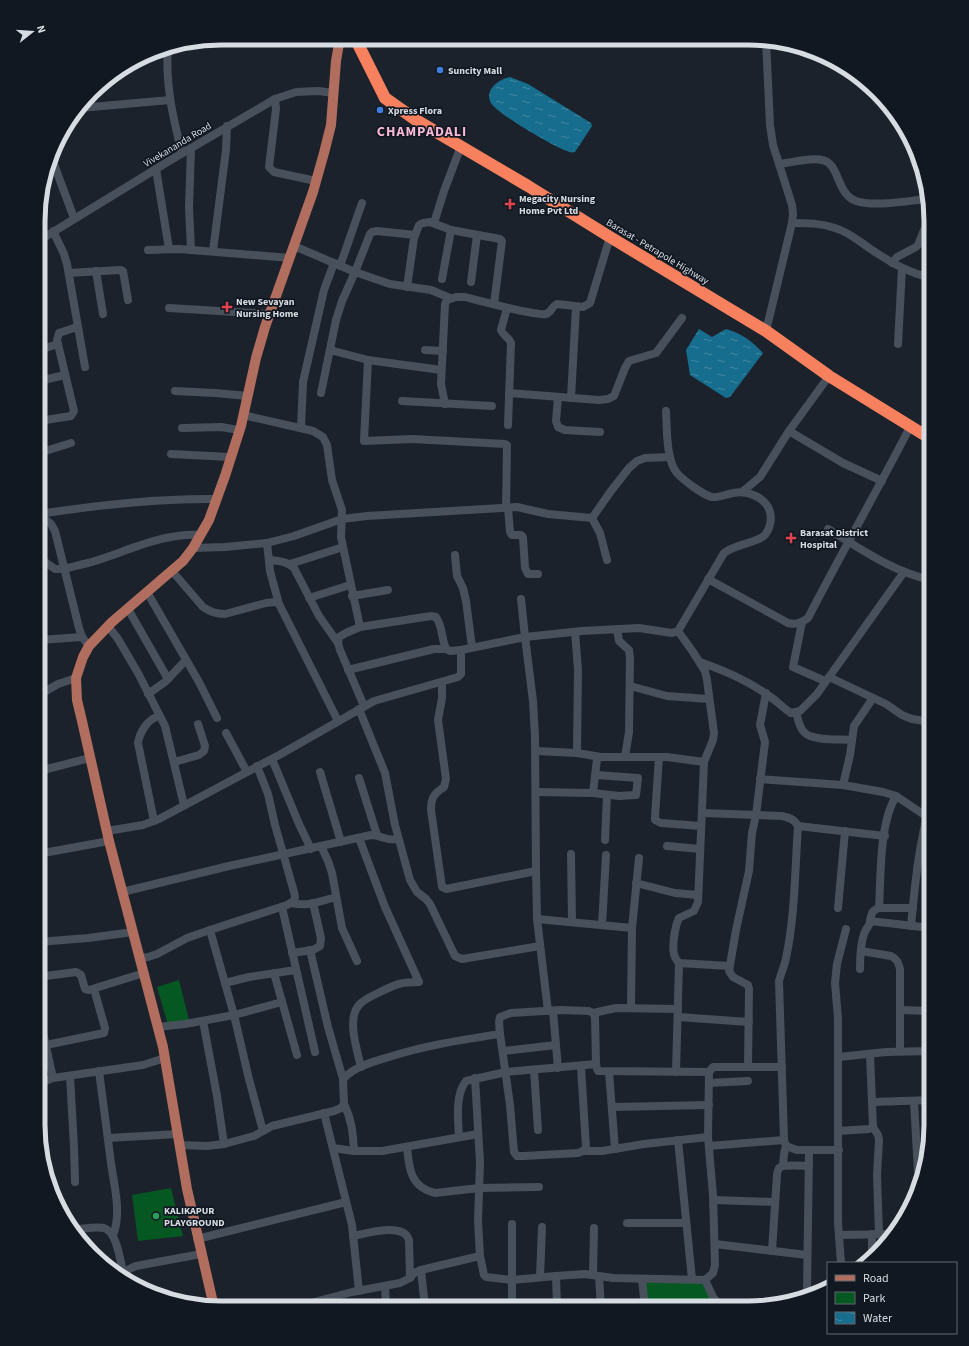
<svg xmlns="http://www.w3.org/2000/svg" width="969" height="1346" viewBox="0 0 969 1346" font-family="'Source Sans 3',sans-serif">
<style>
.green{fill:#065822}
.water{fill:url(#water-ripples)}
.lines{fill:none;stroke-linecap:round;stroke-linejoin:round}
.minor{stroke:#48505b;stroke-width:8}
.major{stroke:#b16d5d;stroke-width:10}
.highway{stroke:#f7805e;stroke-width:12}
.shop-dot{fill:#3f7fe0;stroke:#121822;stroke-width:1.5}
.health-dot{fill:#e0444e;stroke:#121822;stroke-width:1.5}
.leisure-dot{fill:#2e9e5b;stroke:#121822;stroke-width:1.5}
.labels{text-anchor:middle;stroke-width:3.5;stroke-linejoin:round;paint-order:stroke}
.poi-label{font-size:10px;font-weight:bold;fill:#d7dce2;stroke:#121822;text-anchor:start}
.street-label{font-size:10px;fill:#d7dce2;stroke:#121822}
.district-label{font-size:14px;font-weight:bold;letter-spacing:1px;fill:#f7b9d5;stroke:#121822}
.rim{fill:none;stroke:#d7dce2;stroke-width:5}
</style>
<defs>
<pattern id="water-ripples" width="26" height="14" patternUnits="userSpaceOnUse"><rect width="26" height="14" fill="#176d8d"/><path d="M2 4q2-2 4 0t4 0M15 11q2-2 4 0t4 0" fill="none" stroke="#4388a2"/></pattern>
</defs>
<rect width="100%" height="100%" fill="#1b222b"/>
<!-- green -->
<g class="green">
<polygon points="179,980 189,1020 168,1025 157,987"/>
<polygon points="171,1188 183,1236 138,1241 132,1195"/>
<polygon points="700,1279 711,1300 711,1308 643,1308 642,1282"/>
</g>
<!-- water -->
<g class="water">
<path d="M 510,77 L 528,84 L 591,123 L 592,126 L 575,152 C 572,153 570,152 567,151 C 554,147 496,113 491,103 C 484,90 499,79 510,77 Z"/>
<path d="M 699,329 L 712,337 L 726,329 C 741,333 752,341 763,353 L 730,397 L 726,398 L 690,375 L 686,350 Z"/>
</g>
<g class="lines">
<!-- minor -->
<g class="minor">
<polyline points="766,40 770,125 773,145 792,205 793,214 792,223 766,331"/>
<polyline points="781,42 800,47"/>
<path d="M 168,47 C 165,84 173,118 182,153"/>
<polyline points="275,99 276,109 269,167 274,172 316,181"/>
<polyline points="80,108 170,100"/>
<polyline points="191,148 189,207 191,250"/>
<polyline points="52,159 74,218"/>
<path d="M 779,164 C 791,163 810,157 822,160 C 840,163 836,194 856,201 C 873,207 907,201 926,199"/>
<polyline points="156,169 169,249"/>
<polyline points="434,223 444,191 461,146"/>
<path d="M 792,223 C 807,223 821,223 835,228 C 850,232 862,244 875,252 C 895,265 908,272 931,278"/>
<polyline points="53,231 64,254 67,264 85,367"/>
<polyline points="415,235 377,231 372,232 370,234 355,272 390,284 431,290 450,298"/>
<polyline points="40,240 169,161 275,99 296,92 318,91 334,93"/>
<polyline points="294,246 355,272 342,301 336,320 321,393"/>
<polyline points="148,250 179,249 290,258"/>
<polyline points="213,251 226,150 227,126"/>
<polyline points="892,263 897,257 916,247 918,245 924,230 931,225"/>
<polyline points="340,266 362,203"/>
<polyline points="96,271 103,314"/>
<polyline points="69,273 120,270 123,271 128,300"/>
<polyline points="442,279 451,230"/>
<polyline points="471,282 477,235"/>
<polyline points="407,287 414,238 419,225 423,223 430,222 451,230 500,239 502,241 494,304"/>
<polyline points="169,308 269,314"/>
<path d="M 507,308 L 501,330 C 503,336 509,337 511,343 L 508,425"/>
<polyline points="898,344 902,268"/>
<polyline points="39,350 58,344"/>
<polyline points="330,350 368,360 441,370"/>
<polyline points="425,350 443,351"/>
<polyline points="368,360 364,441 412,439 505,444 507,445 506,508"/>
<polyline points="39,381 65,375"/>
<polyline points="175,391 215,393 248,396"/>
<polyline points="509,393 599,400 608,399 614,396 625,368 629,361 656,353 682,318"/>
<polyline points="558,397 556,421 558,427 565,430 600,432"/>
<polyline points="571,398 576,307"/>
<polyline points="402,401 492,406"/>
<path d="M 445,404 L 441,384 L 445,304 L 447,300 L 456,297 L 465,297 C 488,303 510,309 533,313 C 537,313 541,315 546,314 C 551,313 551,307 557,304 L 583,307 L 590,303 L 610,237"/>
<path d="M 243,415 L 313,431 L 323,437 L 327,445 L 332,480 L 342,510 L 341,537 L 360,627 L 431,616 L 436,617 C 443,627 441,638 446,649 L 450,651 L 461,650"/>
<polyline points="39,421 71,416 74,411 57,340 59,333 77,327"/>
<polyline points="182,428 221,427 239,430"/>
<polyline points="301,428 303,382 324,290 334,263"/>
<polyline points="789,431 843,463 882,481"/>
<polyline points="39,453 71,443"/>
<polyline points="171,454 230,457"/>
<polyline points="742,492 760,477 789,431 829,376"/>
<polyline points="508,508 510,532 512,535 521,535 523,537 525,568 528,574 538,574"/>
<path d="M 39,514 C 98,505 157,498 217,499"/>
<polyline points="39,514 51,524 55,531 79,628 82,637 89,646"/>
<path d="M 828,529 C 861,549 893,572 931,580"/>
<polyline points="267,543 270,571 279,604"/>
<polyline points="193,548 225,547 267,543 294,536 342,519 367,516 517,507 548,514 592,518"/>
<polyline points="455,555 457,576 463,588 466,601 472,647"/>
<path d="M 269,560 C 278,561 287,561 294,568 L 319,616 L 338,643"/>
<polyline points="607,560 600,533 592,518 611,491 629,468 637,461 645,458 670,457"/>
<path d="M 39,562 L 45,562 L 55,569 C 66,570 77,565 88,563 C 124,553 163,532 201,535"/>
<polyline points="290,564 343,547"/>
<path d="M 172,571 L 203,607 C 210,612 217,614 225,614 L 266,603 L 276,602 L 279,604 L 338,721"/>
<path d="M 708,579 L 788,623 C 796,625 801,623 808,618 C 841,554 877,491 910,427"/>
<polyline points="147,592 199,682 217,718"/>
<polyline points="352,596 388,590"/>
<polyline points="309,598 350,585"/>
<polyline points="521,599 525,637 533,701 535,737 536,871 537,919 548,1011"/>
<polyline points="128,609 168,679"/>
<polyline points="802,622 793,667 825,681 829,677 886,704 902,715 912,719 931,722"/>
<polyline points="108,626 118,639 138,673 165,726 184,805"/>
<polyline points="360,627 346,633 339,637 338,643 340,650 364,706"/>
<polyline points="617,629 619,641 629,650 630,658 629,732 625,757"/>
<path d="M 678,631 L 693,652 L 705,671 L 707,680 L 714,733 L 713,740 L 704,762 L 698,902 L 694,911 L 679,918 C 675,926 671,949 675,957 C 676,960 677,961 679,963 L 729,966"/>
<polyline points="575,632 578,669 577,753"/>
<polyline points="39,640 82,637"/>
<path d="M 700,662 C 723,670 749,681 769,696 C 777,701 783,708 791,713 L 800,711 L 817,694 L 904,572"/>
<polyline points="348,670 434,649 446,649"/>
<path d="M 442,682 L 442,698 L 438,720 L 446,779 L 444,787 C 434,794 431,797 431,810 L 442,887 L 446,889 L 536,871"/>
<polyline points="630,686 667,696 709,699"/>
<polyline points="148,694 165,682 186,660"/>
<polyline points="39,695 58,684 76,678"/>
<polyline points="359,709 385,773 395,825 410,880 417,892 426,899 430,904 455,956 462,959 540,946"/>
<path d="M 796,712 C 798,719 799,728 805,733 C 813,741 840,739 852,740"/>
<polyline points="226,733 247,772"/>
<polyline points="536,751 577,753 601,757"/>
<polyline points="659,757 655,817 655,820 661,823 701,826"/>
<polyline points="272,759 299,824 311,849"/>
<polyline points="174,762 199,755 204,751 205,746 198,724"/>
<polyline points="39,771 90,758"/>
<polyline points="320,772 341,842"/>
<polyline points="359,778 377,835"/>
<polyline points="760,779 843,785 883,792 896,796 926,816"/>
<polyline points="843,785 850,755 854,726 873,698"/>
<polyline points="536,792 593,793 597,759 601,757 667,757 704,762"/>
<polyline points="593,793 619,796 636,795 638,778 596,775"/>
<path d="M 702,813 L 782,816 C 790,818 794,819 798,826 C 795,868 795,917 786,958 C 785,965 781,973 779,981 L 784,1140 L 786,1146 L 797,1150 L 839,1150"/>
<path d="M 154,821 L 138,743 C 140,731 148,719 159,716"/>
<polyline points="798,826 885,836"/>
<path d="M 107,831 L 143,825 L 159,819 L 281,754 L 374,701 L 458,677 L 461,674 L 461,650 L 525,637 L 582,631 L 639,628 L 672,633 L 678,631 L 724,553 C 735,544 757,543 765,535 C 770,528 772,520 770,512 C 766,497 747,490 733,493 C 726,494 719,498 712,497 C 703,495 683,480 677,473 C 666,461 667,427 666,411"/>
<path d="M 359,838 L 385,907 L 419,982 C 400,982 396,984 378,993 C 372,996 365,999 360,1004 C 346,1017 357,1050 361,1067"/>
<polyline points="605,840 607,795"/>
<polyline points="321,846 328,861 332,873 342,928 357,961"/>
<polyline points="667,846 700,849"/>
<polyline points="38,854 109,841"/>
<polyline points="571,854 572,922"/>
<polyline points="636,883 675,893 698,895"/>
<path d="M 122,892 L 229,866 L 371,835 C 381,835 388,842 398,839"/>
<path d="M 291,903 C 307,907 321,901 336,897"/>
<polyline points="282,907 315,1052"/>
<polyline points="838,908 845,831"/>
<path d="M 879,908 C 881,876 879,824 896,796"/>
<polyline points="537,919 632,928"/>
<polyline points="870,921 931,928"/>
<polyline points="602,925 606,855"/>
<path d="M 911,926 C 915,883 919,842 931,801"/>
<polyline points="38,942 88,938 133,932"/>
<polyline points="310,950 328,1027 343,1079"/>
<path d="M 861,951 L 891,956 C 897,959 898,962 900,969 L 900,1051"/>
<polyline points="292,953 313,950 320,946 321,938 313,903"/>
<polyline points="139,958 148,957 157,954 187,938 210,930 287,905 294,901 295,897 294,892 275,825 268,794 257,766"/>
<path d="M 860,969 C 860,958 860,945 864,934 C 865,931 867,928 869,925 C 872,917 869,911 879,908 L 913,908"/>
<polyline points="274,973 297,1055"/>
<polyline points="38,977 76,972 81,975 85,989 89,990 144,973"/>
<polyline points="225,983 249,977 296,970"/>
<polyline points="631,1008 632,928 639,858"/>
<polyline points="38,1010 53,1078"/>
<polyline points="900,1010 931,1011"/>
<polyline points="553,1011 558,1068"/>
<polyline points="593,1013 616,1008 678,1009"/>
<polyline points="678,1017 749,1022"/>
<polyline points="203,1021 217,1096 224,1144"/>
<polyline points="158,1027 185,1024 234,1015 210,930"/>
<polyline points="500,1034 499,1022 500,1017 511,1013 560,1010 589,1011 593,1013 595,1017 596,1064 597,1069 598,1071 709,1072"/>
<polyline points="46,1045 104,1033 105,1028 94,989"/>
<polyline points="503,1051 556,1045"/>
<polyline points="839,1057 886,1052 931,1051"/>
<polyline points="748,1067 749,989 748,985 733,977 729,971 736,930 749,871 752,833 756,815 765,742 760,725 766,693"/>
<polyline points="534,1070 538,1130"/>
<path d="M 99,1071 C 103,1102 107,1132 111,1163 C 114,1185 122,1214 113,1235"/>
<polyline points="609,1072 615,1149"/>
<polyline points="676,1072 679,963"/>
<polyline points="70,1076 74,1147 75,1182"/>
<polyline points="475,1078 480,1162 478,1221 480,1256 484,1275 486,1277 512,1280 556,1276"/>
<polyline points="709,1083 748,1081"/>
<polyline points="38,1087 38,1084 53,1078 143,1065 165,1058"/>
<polyline points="914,1101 919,1190"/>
<polyline points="873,1102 931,1100"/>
<polyline points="38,1103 40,1132"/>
<path d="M 344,1104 C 352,1120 353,1134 354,1151"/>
<polyline points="612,1107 709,1105"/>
<polyline points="324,1113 352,1225 359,1291"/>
<polyline points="873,1127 878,1135 879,1140 877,1175 879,1234"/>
<polyline points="263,1131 249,1079 234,1015 282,1002"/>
<polyline points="838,1131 869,1129 873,1127 870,1054"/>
<path d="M 459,1137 C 458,1121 455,1094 466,1081 L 506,1072 L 596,1064"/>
<polyline points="108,1138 178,1134"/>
<polyline points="678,1140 692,1279"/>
<path d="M 179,1145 L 207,1146 L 224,1144 L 254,1136 L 272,1126 L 334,1111 L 341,1108 L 344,1104 L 343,1079 C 355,1066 373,1062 389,1057 C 427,1045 461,1040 500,1034 L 510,1105 L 514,1152 L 517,1156 L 524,1156 L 578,1153 L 583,1151 L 586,1148 L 581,1066"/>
<polyline points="709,1146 784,1140"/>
<path d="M 407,1147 C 409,1168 410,1187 435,1193 L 479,1188 L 539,1187"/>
<polyline points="333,1148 354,1151 382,1151 478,1134"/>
<polyline points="583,1151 602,1151 644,1144 708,1137"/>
<polyline points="783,1166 784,1154 786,1146"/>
<polyline points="714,1200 775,1202"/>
<polyline points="627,1223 685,1223"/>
<polyline points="512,1224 512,1307"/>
<path d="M 76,1229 C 85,1229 95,1226 104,1228 C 117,1232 120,1260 123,1272"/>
<polyline points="872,1234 872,1259"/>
<polyline points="840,1235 894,1234"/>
<path d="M 353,1236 C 367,1233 404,1222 409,1240 L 410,1278"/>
<polyline points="197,1239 346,1202"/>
<polyline points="715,1244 807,1255"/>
<path d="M 772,1251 L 777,1175 C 777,1173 778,1170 779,1168 C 783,1164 803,1166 809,1166"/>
<polyline points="841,1263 838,1223 838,1018 835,983 837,964 846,929"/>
<polyline points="421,1270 425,1307"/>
<polyline points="593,1275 594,1228"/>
<polyline points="599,1276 601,1308"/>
<path d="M 121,1277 C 125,1270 129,1269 136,1266 L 201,1254"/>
<polyline points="540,1277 542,1227"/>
<polyline points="642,1279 645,1308"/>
<polyline points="705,1280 713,1273 715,1265 713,1195 708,1137 709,1072 713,1067 782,1067"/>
<polyline points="385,1286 386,1307"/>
<polyline points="807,1294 809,1150"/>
<polyline points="295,1307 352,1292 400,1283 410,1278 414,1273 421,1270 480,1256"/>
<polyline points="557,1307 556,1276 585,1274 613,1278 705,1280 713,1297 722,1308"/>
</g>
<!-- major -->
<polyline class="major" points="214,1307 187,1189 163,1047 109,841 82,721 77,700 76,678 83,657 89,646 112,622 183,561 193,548 209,520 225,476 241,426 256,358 265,327 313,192 324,153 331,125 336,61 340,38"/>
<!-- highway -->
<polyline class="highway" points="355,38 385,98 416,120 528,186 610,237 766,331 829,376 931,439"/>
</g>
<!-- markers -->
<g class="shop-dot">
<circle cx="440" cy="70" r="4"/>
<circle cx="380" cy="110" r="4"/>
</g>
<g class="health-dot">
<path d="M508 198h4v4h4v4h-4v4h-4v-4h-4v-4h4z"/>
<path d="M225 301h4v4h4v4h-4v4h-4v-4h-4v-4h4z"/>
<path d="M789 532h4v4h4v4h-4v4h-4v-4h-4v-4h4z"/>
</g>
<circle class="leisure-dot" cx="156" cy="1216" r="4"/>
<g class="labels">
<!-- poi labels -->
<g class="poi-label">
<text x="448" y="74">Suncity Mall</text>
<text x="388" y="114">Xpress Flora</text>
<text x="519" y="202">Megacity Nursing<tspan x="519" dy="12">Home Pvt Ltd</tspan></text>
<text x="236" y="305">New Sevayan<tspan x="236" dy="12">Nursing Home</tspan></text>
<text x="800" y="536">Barasat District<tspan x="800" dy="12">Hospital</tspan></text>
<text x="164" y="1214">KALIKAPUR<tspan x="164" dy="12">PLAYGROUND</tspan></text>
</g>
<!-- street labels -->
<g class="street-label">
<text transform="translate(177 144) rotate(-31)" y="4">Vivekananda Road</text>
<text transform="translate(658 251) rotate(31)" y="4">Barasat - Petrapole Highway</text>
</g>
<!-- district labels -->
<g class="district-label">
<text x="422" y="136">CHAMPADALI</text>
</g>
</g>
<!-- crop -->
<path d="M0 0H969V1346H0ZM221 45H748A176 176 0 0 1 924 221V1125A176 176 0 0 1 748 1301H221A176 176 0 0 1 45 1125V221A176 176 0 0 1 221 45Z" fill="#121822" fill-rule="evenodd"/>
<path class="rim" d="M221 45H748A176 176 0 0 1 924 221V1125A176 176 0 0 1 748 1301H221A176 176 0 0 1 45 1125V221A176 176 0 0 1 221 45Z"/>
<!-- legend -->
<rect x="827" y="1262" width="130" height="72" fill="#121822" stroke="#61666f"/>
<rect x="835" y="1275" width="20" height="6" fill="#b16d5d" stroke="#61666f"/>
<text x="863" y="1282" font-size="12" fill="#d7dce2">Road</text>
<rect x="835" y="1292" width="20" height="12" fill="#065822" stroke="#61666f"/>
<text x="863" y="1302" font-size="12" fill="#d7dce2">Park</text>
<rect x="835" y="1312" width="20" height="12" fill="url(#water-ripples)" stroke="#61666f"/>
<text x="863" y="1322" font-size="12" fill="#d7dce2">Water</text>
<!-- north arrow -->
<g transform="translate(32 32) rotate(73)" stroke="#121822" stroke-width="3" paint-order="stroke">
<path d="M0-3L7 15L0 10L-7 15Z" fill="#d7dce2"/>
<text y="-6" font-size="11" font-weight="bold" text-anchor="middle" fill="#d7dce2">N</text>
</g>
</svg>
